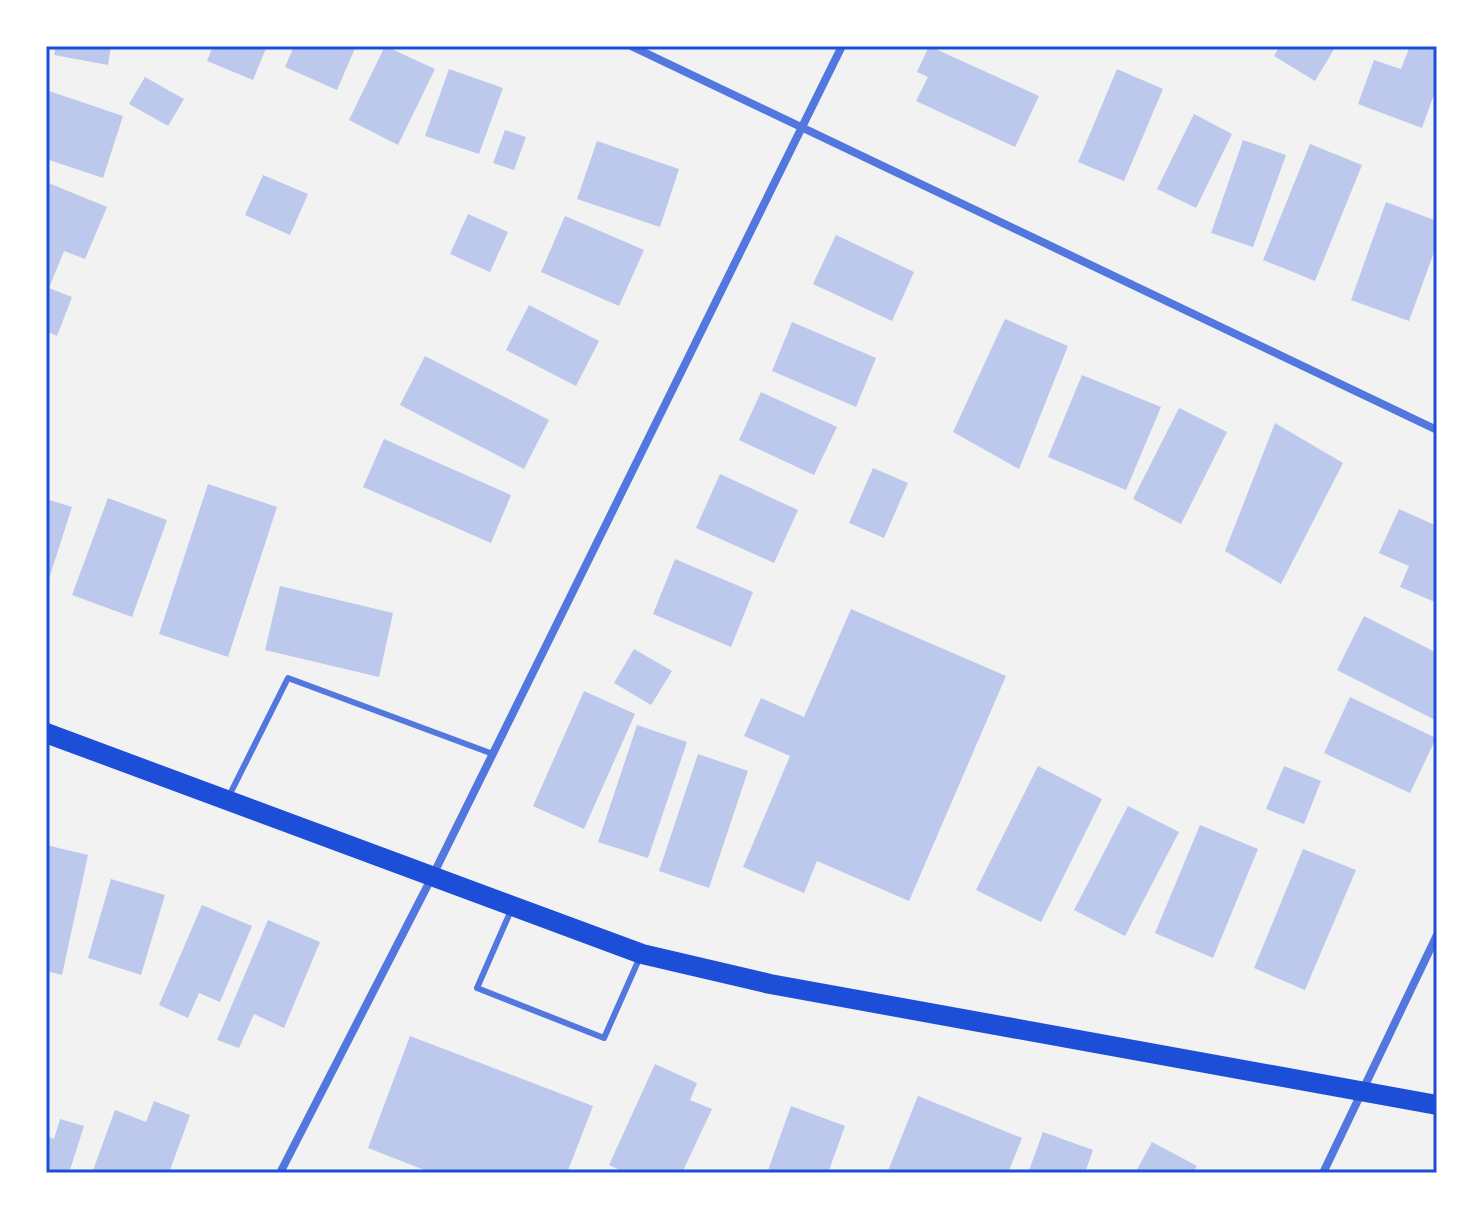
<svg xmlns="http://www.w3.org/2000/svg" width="1483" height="1219" viewBox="0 0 1483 1219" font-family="Overpass,sans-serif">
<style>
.building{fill:#bdc9ec}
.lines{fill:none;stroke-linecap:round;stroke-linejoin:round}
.service{stroke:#5277de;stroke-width:6}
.minor{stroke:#5277de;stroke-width:8}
.primary{stroke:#1d4ed8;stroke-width:20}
.neatline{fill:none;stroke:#1d4ed8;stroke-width:3}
</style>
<rect width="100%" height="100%" fill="#f2f2f2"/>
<!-- building -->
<g class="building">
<polygon points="56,46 111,46 108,65 54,55"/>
<polygon points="213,46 267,46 253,80 207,61"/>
<polygon points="294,46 356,46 337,90 285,67"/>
<polygon points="385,46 435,69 398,145 349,120"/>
<polygon points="929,46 1039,96 1015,147 916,101 928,77 917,72"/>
<polygon points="1280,46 1336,46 1315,81 1274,56"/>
<polygon points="1410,46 1437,46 1437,86 1422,128 1358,104 1374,60 1401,69"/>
<polygon points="449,69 503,88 479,154 425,136"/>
<polygon points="1117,69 1163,89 1124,181 1078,162"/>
<polygon points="145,77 184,99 168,126 129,104"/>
<polygon points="46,90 123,116 103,178 46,159"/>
<polygon points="1194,114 1232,134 1196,208 1157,189"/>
<polygon points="505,130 526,137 514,170 493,163"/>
<polygon points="1243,140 1286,155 1253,247 1211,233"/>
<polygon points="597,141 679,169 660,227 577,199"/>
<polygon points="1310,144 1362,165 1315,281 1263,260"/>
<polygon points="263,175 308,194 290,235 245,215"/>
<polygon points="46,182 107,207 85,259 64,251 49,288 72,297 57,336 46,331"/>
<polygon points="1386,202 1437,221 1437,244 1409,321 1351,300"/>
<polygon points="468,214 508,232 490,272 450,254"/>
<polygon points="565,216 644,250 619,306 541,272"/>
<polygon points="836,235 914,272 892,321 813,284"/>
<polygon points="529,305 599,341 576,386 506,350"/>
<polygon points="1005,319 1068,346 1019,469 953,432"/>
<polygon points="792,322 876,358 856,407 772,371"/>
<polygon points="425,356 549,420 524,469 400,405"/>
<polygon points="1082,375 1161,407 1126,490 1048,457"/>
<polygon points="761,392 837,427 814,475 739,440"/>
<polygon points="1179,408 1227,432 1181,524 1133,499"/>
<polygon points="1275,423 1343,463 1281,584 1225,551"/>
<polygon points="384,439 511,495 491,543 363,487"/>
<polygon points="873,468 908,483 884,538 849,523"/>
<polygon points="720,474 798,510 774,563 696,528"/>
<polygon points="208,484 277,507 228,657 159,634"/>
<polygon points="108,498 167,520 132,617 72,595"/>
<polygon points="46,499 72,507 47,585 46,585"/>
<polygon points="1399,509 1437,526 1437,603 1400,587 1409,566 1379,553"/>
<polygon points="675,559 753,592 731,647 653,614"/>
<polygon points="280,586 393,613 379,677 265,650"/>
<polygon points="851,609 1006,676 909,901 817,861 804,893 743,867 790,756 744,736 761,698 804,717"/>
<polygon points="1364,616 1437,653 1437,721 1337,670"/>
<polygon points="634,649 672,671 651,705 614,683"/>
<polygon points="584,691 635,714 584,829 533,806"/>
<polygon points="1350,697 1436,738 1410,793 1324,753"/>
<polygon points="637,725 687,742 648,858 598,842"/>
<polygon points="698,754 748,771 709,888 659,871"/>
<polygon points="1038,766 1102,799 1041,922 976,890"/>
<polygon points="1284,766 1321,781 1304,824 1266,809"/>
<polygon points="1128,806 1179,832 1125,936 1074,910"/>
<polygon points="1200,825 1258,849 1213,958 1155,933"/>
<polygon points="46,845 88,855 62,975 46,971"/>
<polygon points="1303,849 1356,870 1305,990 1254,968"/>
<polygon points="111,879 165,895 141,975 88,958"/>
<polygon points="202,905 252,926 220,1002 199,993 188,1018 159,1005"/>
<polygon points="268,920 320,942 284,1028 254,1014 239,1048 217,1040"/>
<polygon points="410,1036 593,1106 567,1173 432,1173 368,1148"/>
<polygon points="655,1064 697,1083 690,1100 712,1109 682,1173 626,1173 609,1165"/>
<polygon points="918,1096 1022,1138 1008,1173 887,1173"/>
<polygon points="154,1101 190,1115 169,1173 92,1173 115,1110 146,1122"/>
<polygon points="791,1106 845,1126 828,1173 767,1173"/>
<polygon points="60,1119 84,1126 69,1173 46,1173 46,1136 54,1139"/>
<polygon points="1043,1132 1093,1150 1085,1173 1028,1173"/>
<polygon points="1152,1142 1197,1166 1193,1173 1135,1173"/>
</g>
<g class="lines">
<!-- service -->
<g class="service">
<polyline points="229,796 288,678 493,754"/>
<polyline points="512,908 477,988 604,1038 640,957"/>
</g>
<!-- minor -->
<g class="minor">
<polyline points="631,46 1437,430"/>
<polyline points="280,1173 433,875 842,46"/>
<polyline points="1323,1173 1437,935"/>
</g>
<!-- primary -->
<polyline class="primary" points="46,733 642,954 770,984 1437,1105"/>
</g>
<!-- border -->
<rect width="1483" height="1219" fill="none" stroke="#ffffff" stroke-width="96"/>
<rect x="48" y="48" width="1387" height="1123" class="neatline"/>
</svg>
